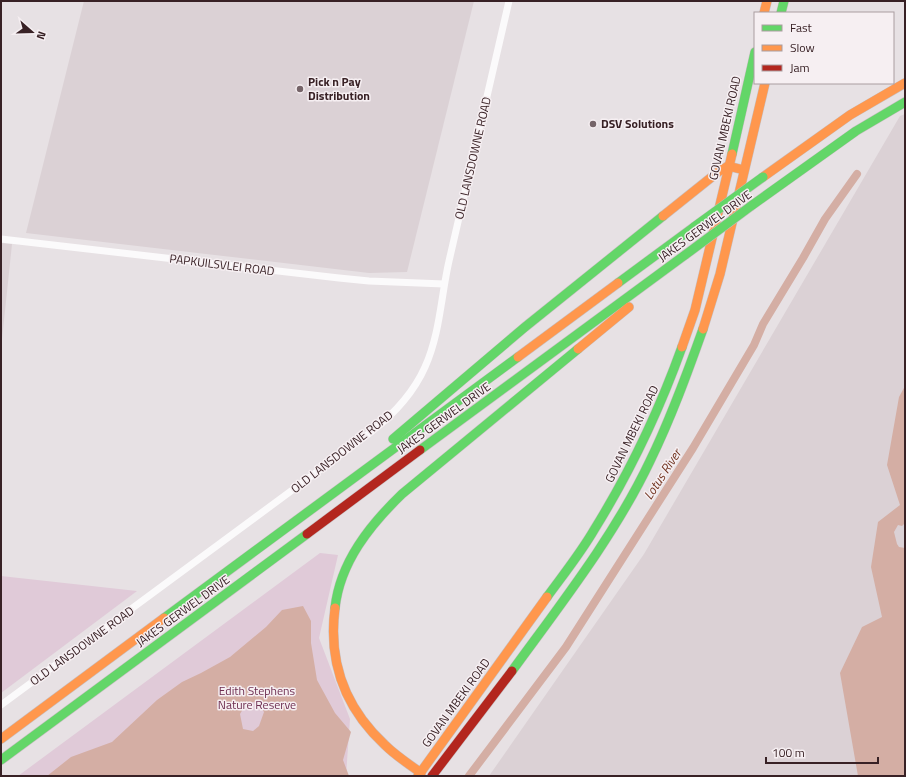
<svg xmlns="http://www.w3.org/2000/svg" width="906" height="777" viewBox="0 0 906 777" font-family="'Titillium Web',sans-serif">
<style>
.built{fill:#dbd1d5}
.green{fill:#e0cad8}
.water{fill:#d4aea4;fill-rule:evenodd}
.lines{fill:none;stroke-linecap:round;stroke-linejoin:round}
.canal{stroke:#d4aea4;stroke-width:8}
.fast-casing{stroke:#c6bec0;stroke-width:10}
.slow-casing{stroke:#c6bec0;stroke-width:10}
.jam-casing{stroke:#c6bec0;stroke-width:10}
.street{stroke:#fbfafb;stroke-width:7}
.fast{stroke:#63d668;stroke-width:9}
.slow{stroke:#ff974d;stroke-width:9}
.jam{stroke:#b3261e;stroke-width:9}
.fast-bridge-casing{stroke:#c3bcbd;stroke-width:10;stroke-linecap:butt}
.fast-bridge{stroke:#63d668;stroke-width:9}
.poi-dot{fill:#756468;stroke:#f6eff2;stroke-width:1.5}
.labels{text-anchor:middle;stroke-width:3;stroke-linejoin:round;paint-order:stroke}
.poi-label{font-size:12px;font-weight:bold;fill:#382125;stroke:#f6eff2;text-anchor:start}
.street-label{font-size:12px;fill:#382125;stroke:#f6eff2}
.park-label{font-size:12px;fill:#6d2d50;stroke:#f6eff2}
.water-label{font-size:13px;font-style:italic;fill:#70321e;stroke:#f6eff2}
</style>
<rect width="100%" height="100%" fill="#e7e1e4"/>
<!-- built -->
<g class="built">
<polygon points="84,1 474,1 407,272 369,273 26,233"/>
<polygon points="905,114 905,776 489,776 644,554 900,116"/>
<polygon points="1,243 12,244 1,349"/>
</g>
<!-- green -->
<g class="green">
<polygon points="320,553 338,555 319,638 350,719 346,776 18,776"/>
<polygon points="1,576 137,591 1,693"/>
</g>
<!-- water -->
<g class="water">
<polygon points="905,386 905,523 902,526 898,525 894,532 897,544 899,547 905,548 905,776 858,776 840,673 862,627 882,617 871,567 878,522 900,505 887,465 899,397"/>
<path d="M 303,606 L 311,621 L 311,643 L 317,680 L 335,713 L 351,732 L 343,760 L 349,776 L 47,776 L 71,757 L 112,742 L 157,700 L 182,682 L 201,673 L 230,657 L 266,627 L 282,610 ZM 254,702 L 261,707 L 264,712 L 259,726 L 253,731 L 243,729 L 240,714 L 246,704 Z"/>
</g>
<g class="lines">
<!-- canal -->
<polyline class="canal" points="469,776 566,647 693,448 754,345 763,324 803,258 825,219 857,174"/>
<!-- fast casing -->
<g class="fast-casing">
<g id="fast">
<polyline points="781,13 784,1"/>
<polyline points="732,154 755,52"/>
<polyline points="751,206 856,131 905,102"/>
<polyline points="618,283 694,227"/>
<polyline points="393,439 525,327 663,216"/>
<polyline points="420,450 685,255"/>
<path d="M 547,597 C 563,575 580,554 594,530 C 630,472 659,411 682,347"/>
<path d="M 335,608 C 340,562 370,525 402,494 L 578,349"/>
<polyline points="164,618 518,357"/>
<path d="M 512,671 C 560,605 615,535 650,461 C 671,418 687,374 703,329"/>
<polyline points="1,760 307,534"/>
</g>
</g>
<!-- slow casing -->
<g class="slow-casing">
<g id="slow">
<polyline points="764,13 767,1"/>
<polyline points="763,177 850,115 905,83"/>
<polyline points="663,216 718,172 728,166 744,170"/>
<polyline points="703,329 720,274 765,83"/>
<polyline points="682,347 695,310 732,154"/>
<polyline points="578,349 629,307"/>
<polyline points="518,357 618,283"/>
<path d="M 335,608 C 328,662 344,707 385,745 C 396,756 409,764 421,773"/>
<polyline points="1,739 164,618"/>
<polyline points="418,776 547,597"/>
</g>
</g>
<!-- jam casing -->
<g class="jam-casing">
<g id="jam">
<polyline points="307,534 420,450"/>
<polyline points="432,776 512,671"/>
</g>
</g>
<!-- street -->
<g class="street">
<polyline points="1,239 339,278 369,281 444,284"/>
<path d="M 1,705 L 371,432 C 394,414 413,394 425,367 C 440,334 441,296 449,261 C 469,175 489,88 509,1"/>
</g>
<!-- fast -->
<use href="#fast" class="fast"/>
<!-- slow -->
<use href="#slow" class="slow"/>
<!-- jam -->
<use href="#jam" class="jam"/>
<!-- fast-bridge casing -->
<g class="fast-bridge-casing">
<g id="fast-bridge">
<polyline points="694,227 763,177"/>
<polyline points="685,255 751,206"/>
</g>
</g>
<!-- fast-bridge -->
<use href="#fast-bridge" class="fast-bridge"/>
</g>
<!-- markers -->
<g class="poi-dot">
<circle cx="300" cy="89" r="4"/>
<circle cx="593" cy="124" r="4"/>
</g>
<g class="labels">
<!-- poi labels -->
<g class="poi-label">
<text x="308" y="86">Pick n Pay<tspan x="308" dy="14">Distribution</tspan></text>
<text x="601" y="128">DSV Solutions</text>
</g>
<!-- street labels -->
<g class="street-label">
<text transform="translate(725 128) rotate(-77)" y="4">GOVAN MBEKI ROAD</text>
<text transform="translate(473 158) rotate(-77)" y="4">OLD LANSDOWNE ROAD</text>
<text transform="translate(705 226) rotate(-36)" y="4">JAKES GERWEL DRIVE</text>
<text transform="translate(222 265) rotate(7)" y="4">PAPKUILSVLEI ROAD</text>
<text transform="translate(444 418) rotate(-36)" y="4">JAKES GERWEL DRIVE</text>
<text transform="translate(632 434) rotate(-64)" y="4">GOVAN MBEKI ROAD</text>
<text transform="translate(342 452) rotate(-38)" y="4">OLD LANSDOWNE ROAD</text>
<text transform="translate(183 611) rotate(-36)" y="4">JAKES GERWEL DRIVE</text>
<text transform="translate(82 646) rotate(-36)" y="4">OLD LANSDOWNE ROAD</text>
<text transform="translate(456 703) rotate(-54)" y="4">GOVAN MBEKI ROAD</text>
</g>
<!-- park labels -->
<g class="park-label">
<text x="257" y="695">Edith Stephens<tspan x="257" dy="14">Nature Reserve</tspan></text>
</g>
<!-- water labels -->
<g class="water-label">
<text transform="translate(662 474) rotate(-57)" y="5">Lotus River</text>
</g>
</g>
<!-- border -->
<rect width="906" height="777" fill="none" stroke="#382125" stroke-width="4"/>
<!-- legend -->
<rect x="754" y="12" width="140" height="72" fill="#f6eff2" stroke="#aa9da0"/>
<rect x="762" y="25" width="20" height="6" fill="#63d668" stroke="#aa9da0"/>
<text x="790" y="32" font-size="12" fill="#382125">Fast</text>
<rect x="762" y="45" width="20" height="6" fill="#ff974d" stroke="#aa9da0"/>
<text x="790" y="52" font-size="12" fill="#382125">Slow</text>
<rect x="762" y="65" width="20" height="6" fill="#b3261e" stroke="#aa9da0"/>
<text x="790" y="72" font-size="12" fill="#382125">Jam</text>
<!-- north arrow -->
<g transform="translate(32 32) rotate(110)" stroke="#f6eff2" stroke-width="3" paint-order="stroke">
<path d="M0-3L7 15L0 10L-7 15Z" fill="#382125"/>
<text y="-6" font-size="11" font-weight="bold" text-anchor="middle" fill="#382125">N</text>
</g>
<!-- scale -->
<path d="M766 757v6h112v-6" fill="none" stroke="#382125" stroke-width="2"/>
<text x="772" y="757" font-size="12" fill="#382125" stroke="#f6eff2" stroke-width="3" paint-order="stroke">100 m</text>
</svg>
